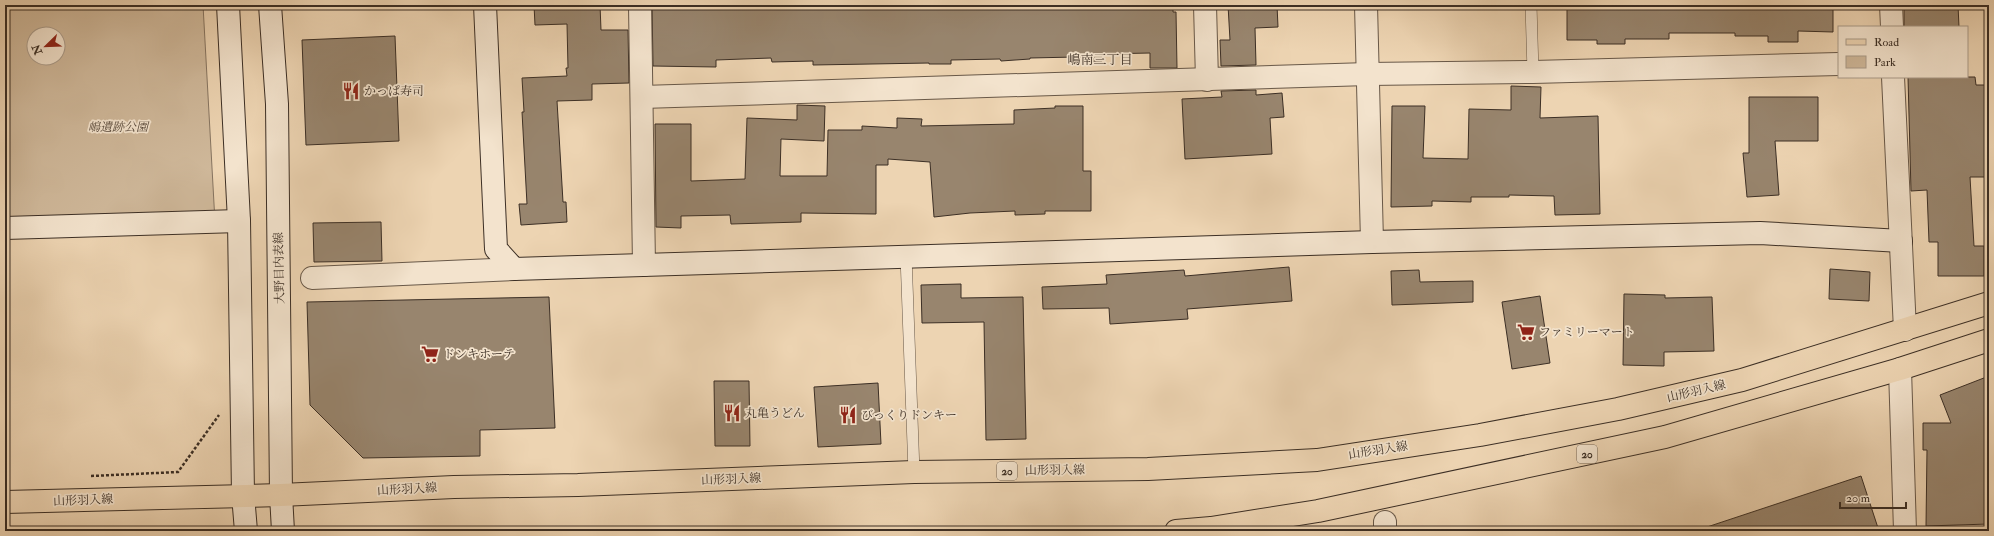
<svg xmlns="http://www.w3.org/2000/svg" width="1994" height="536" viewBox="0 0 1994 536" font-family="'IM FELL Double Pica','Noto Serif JP',serif">
<style>
.green{fill:#cfb89a;stroke:#867460;fill-rule:evenodd}
.building{fill:#98856e;stroke:#3c2f25}
.lines{fill:none;stroke-linecap:round;stroke-linejoin:round}
.lane-casing{stroke:#685848;stroke-width:12}
.street-casing{stroke:#685848;stroke-width:24}
.secondary-casing{stroke:#3c2f25;stroke-width:24}
.primary-casing{stroke:#3c2f25;stroke-width:24}
.path{stroke:#3c2f25;stroke-width:2.5;stroke-dasharray:3 2;stroke-linecap:butt}
.lane{stroke:#f3e3cd;stroke-width:11}
.street{stroke:#f3e3cd;stroke-width:22}
.secondary{stroke:#f3e3cd;stroke-width:22}
.primary{stroke:#edd4b2;stroke-width:22}
.labels{text-anchor:middle;stroke-width:3.5;stroke-linejoin:round;paint-order:stroke}
.shield{fill:#f3e3cd;stroke:#736557;stroke-width:1}
.shield-label{font-size:11px;font-weight:bold;fill:#3c2f25}
.poi-label{font-size:12px;fill:#3c2f25;stroke:#f3e3cd;text-anchor:start}
.park-label{font-size:12px;font-style:italic;fill:#594a3c;stroke:#f3e3cd}
.street-label{font-size:12px;fill:#3c2f25;stroke:#f3e3cd}
.neighbourhood-label{font-size:13px;fill:#3c2f25;stroke:#f3e3cd}
</style>
<rect width="100%" height="100%" fill="#edd4b2"/>
<filter id="stains"><feTurbulence type="fractalNoise" baseFrequency=".005" numOctaves="4"/><feColorMatrix values="0 0 0 0 .2 0 0 0 0 .09 0 0 0 0 .02 0 0 0 .5 -.17"/></filter>
<radialGradient id="worn" r=".72"><stop offset=".6" stop-color="#630" stop-opacity="0"/><stop offset="1" stop-color="#630" stop-opacity=".3"/></radialGradient>
<!-- green -->
<path class="green" d="M 5,5 L 203,5 L 215,222 L 5,217 ZM 34,34 L 58,34 L 58,58 L 34,58 Z"/>
<!-- building -->
<g class="building">
<polygon points="534,5 600,5 601,30 628,30 629,83 592,84 592,100 557,101 563,202 566,202 567,222 521,225 519,204 527,204 522,112 524,112 522,78 567,76 566,68 568,68 567,24 535,25"/>
<polygon points="652,5 1173,5 1173,12 1176,12 1177,68 1150,68 1150,53 1102,54 1102,61 1076,62 1076,57 1030,58 1030,59 1001,61 1000,59 951,60 951,64 929,64 929,63 813,65 813,61 772,62 771,58 716,60 716,67 653,66"/>
<polygon points="1228,5 1277,5 1278,27 1255,28 1256,65 1221,66 1220,40 1230,40"/>
<polygon points="1567,5 1833,5 1833,32 1798,31 1798,42 1768,42 1768,36 1735,36 1735,33 1669,33 1669,39 1625,39 1625,44 1597,44 1597,40 1567,40"/>
<polygon points="1904,5 1958,5 1959,27 1904,27"/>
<polygon points="395,36 399,141 306,145 302,40"/>
<polygon points="1908,77 1975,77 1976,85 1989,85 1989,177 1970,177 1974,246 1984,246 1984,276 1938,276 1938,242 1929,242 1927,190 1911,191"/>
<polygon points="1511,86 1541,87 1540,118 1598,116 1600,214 1555,215 1554,196 1509,195 1509,197 1471,197 1471,202 1432,201 1432,206 1391,207 1392,106 1425,106 1423,158 1468,159 1469,109 1511,110"/>
<polygon points="1256,90 1256,95 1282,93 1284,117 1270,118 1272,154 1185,159 1182,99 1222,97 1221,91"/>
<polygon points="1749,97 1818,97 1818,141 1775,141 1779,195 1747,197 1743,153 1749,153"/>
<polygon points="797,105 825,106 824,141 781,139 780,176 827,176 828,130 862,130 862,126 897,128 897,118 922,119 921,126 1014,124 1014,110 1055,108 1055,106 1083,106 1083,171 1091,171 1091,211 1045,211 1045,214 1015,215 1015,211 970,213 934,217 930,162 888,159 888,165 876,165 876,214 801,213 801,222 731,224 730,215 681,216 681,228 656,227 655,124 691,124 691,181 745,179 747,118 797,120"/>
<polygon points="381,222 382,261 314,262 313,223"/>
<polygon points="1289,267 1292,301 1187,309 1188,319 1110,324 1109,308 1043,309 1042,287 1107,284 1106,275 1184,270 1185,276"/>
<polygon points="1830,269 1870,272 1869,301 1829,299"/>
<polygon points="1419,270 1420,282 1473,281 1473,302 1392,305 1391,271"/>
<polygon points="961,284 961,298 1023,297 1026,439 986,440 984,322 922,323 921,285"/>
<polygon points="1624,294 1665,295 1665,298 1712,297 1714,351 1664,352 1664,366 1623,365"/>
<polygon points="1540,296 1550,363 1512,369 1502,302"/>
<polygon points="549,297 555,428 480,430 480,456 363,458 310,405 307,302"/>
<polygon points="1989,376 1989,524 1926,526 1927,450 1923,450 1923,423 1951,423 1940,395"/>
<polygon points="714,381 749,381 750,446 715,446"/>
<polygon points="878,383 881,444 818,447 814,387"/>
<polygon points="1861,476 1879,531 1705,531 1704,528"/>
</g>
<g class="lines">
<!-- lane casing -->
<g class="lane-casing">
<g id="lane">
<polyline points="1531,5 1533,72"/>
<polyline points="906,256 914,472"/>
</g>
</g>
<!-- street casing -->
<g class="street-casing">
<g id="street">
<polyline points="640,5 644,265"/>
<polyline points="1205,5 1207,80"/>
<polyline points="1366,5 1372,242"/>
<polyline points="1891,5 1892,27"/>
<polyline points="1893,77 1905,330"/>
<polyline points="642,97 1368,74 1533,72 1839,64"/>
<polyline points="312,278 514,269"/>
<polyline points="1900,369 1905,531"/>
<polyline points="1385,522 1385,531"/>
</g>
</g>
<!-- secondary casing -->
<g class="secondary-casing">
<g id="secondary">
<polyline points="228,5 239,221 243,495 246,531"/>
<polyline points="270,5 277,104 281,495 283,531"/>
<polyline points="485,5 496,249 514,269 1372,242 1760,233 1901,241"/>
<polyline points="5,228 239,221"/>
</g>
</g>
<!-- primary casing -->
<g class="primary-casing">
<g id="primary">
<polyline points="5,502 281,495 454,487 578,485 914,472 1148,469 1317,460 1480,435 1618,409 1742,380 1989,303"/>
<polyline points="1176,531 1211,528 1318,511 1665,437 1900,369 1989,340"/>
</g>
</g>
<!-- path -->
<polyline class="path" points="91,476 178,472 219,415"/>
<!-- lane -->
<use href="#lane" class="lane"/>
<!-- street -->
<use href="#street" class="street"/>
<!-- secondary -->
<use href="#secondary" class="secondary"/>
<!-- primary -->
<use href="#primary" class="primary"/>
</g>
<!-- icons -->
<defs>
<g id="restaurant-bare" transform="scale(1.38)"><path d="M-5-6h1v4h1v-4h1v4h1v-4h1v5L-1.5 .5V6h-2V.5L-5-1ZM5-6V6H3V1.5H1.5Q1.5-4 5-6Z" fill="#8f2418" stroke="#f3e3cd" stroke-width="2.5" paint-order="stroke"/></g>
<g id="supermarket-bare" transform="scale(1.38)"><path d="M-6-5.5h2.5l.6 2H6L4.5 2H-2.5L-4.4-4H-6ZM-1.5 3.2a1.3 1.3 0 1 0 .1 0ZM3 3.2a1.3 1.3 0 1 0 .1 0Z" fill="#8f2418" stroke="#f3e3cd" stroke-width="2.5" paint-order="stroke"/></g>
</defs>
<g fill-rule="evenodd">
<use href="#restaurant-bare" x="351" y="91"/>
<use href="#supermarket-bare" x="1526" y="332"/>
<use href="#supermarket-bare" x="430" y="354"/>
<use href="#restaurant-bare" x="732" y="413"/>
<use href="#restaurant-bare" x="848" y="415"/>
</g>
<g class="labels">
<!-- shield labels -->
<g class="shield">
<rect x="1577" y="445" width="20" height="18" rx="3"/>
<rect x="997" y="462" width="20" height="18" rx="3"/>
</g>
<g class="shield-label">
<text x="1587" y="458">20</text>
<text x="1007" y="475">20</text>
</g>
<!-- poi labels -->
<g class="poi-label">
<text x="364" y="95">かっぱ寿司</text>
<text x="1539" y="336">ファミリーマート</text>
<text x="443" y="358">ドンキホーテ</text>
<text x="745" y="417">丸亀うどん</text>
<text x="861" y="419">びっくりドンキー</text>
</g>
<!-- park labels -->
<g class="park-label">
<text x="118" y="131">嶋遺跡公園</text>
</g>
<!-- street labels -->
<g class="street-label">
<text transform="translate(279 268) rotate(-91)" y="4">大野目内表線</text>
<text transform="translate(1696 391) rotate(-13)" y="4">山形羽入線</text>
<text transform="translate(1378 450) rotate(-9)" y="4">山形羽入線</text>
<text transform="translate(1055 470) rotate(-1)" y="4">山形羽入線</text>
<text transform="translate(731 479) rotate(-2)" y="4">山形羽入線</text>
<text transform="translate(407 489) rotate(-3)" y="4">山形羽入線</text>
<text transform="translate(83 500) rotate(-2)" y="4">山形羽入線</text>
</g>
<!-- neighbourhood labels -->
<g class="neighbourhood-label">
<text x="1100" y="64">嶋南三丁目</text>
</g>
</g>
<!-- margin -->
<rect width="1994" height="536" fill="none" stroke="#edd4b2" stroke-width="20"/>
<rect x="6" y="6" width="1982" height="524" fill="none" stroke="#3c2f25" stroke-width="2"/>
<rect x="10" y="10" width="1974" height="516" fill="none" stroke="#3c2f25"/>
<!-- legend -->
<rect x="1838" y="26" width="130" height="52" fill="#f3e3cd" stroke="#aa9b8a"/>
<rect x="1846" y="39" width="20" height="6" fill="#edd4b2" stroke="#aa9b8a"/>
<text x="1874" y="46" font-size="12" fill="#3c2f25">Road</text>
<rect x="1846" y="56" width="20" height="12" fill="#cfb89a" stroke="#aa9b8a"/>
<text x="1874" y="66" font-size="12" fill="#3c2f25">Park</text>
<!-- north arrow -->
<g transform="translate(46 46) rotate(247)"><circle r="19" fill="#f3e3cd" stroke="#aa9b8a"/>
<path d="M0-3L7 15L0 10L-7 15Z" fill="#8f2418"/>
<text y="-6" font-size="11" font-weight="bold" text-anchor="middle" fill="#3c2f25">N</text>
</g>
<!-- scale -->
<path d="M1840 502v6h66v-6" fill="none" stroke="#3c2f25" stroke-width="2"/>
<text x="1846" y="502" font-size="12" fill="#3c2f25" stroke="#f3e3cd" stroke-width="3" paint-order="stroke">20 m</text>
<rect width="100%" height="100%" filter="url(#stains)"/>
<rect width="100%" height="100%" fill="url(#worn)"/>
</svg>
